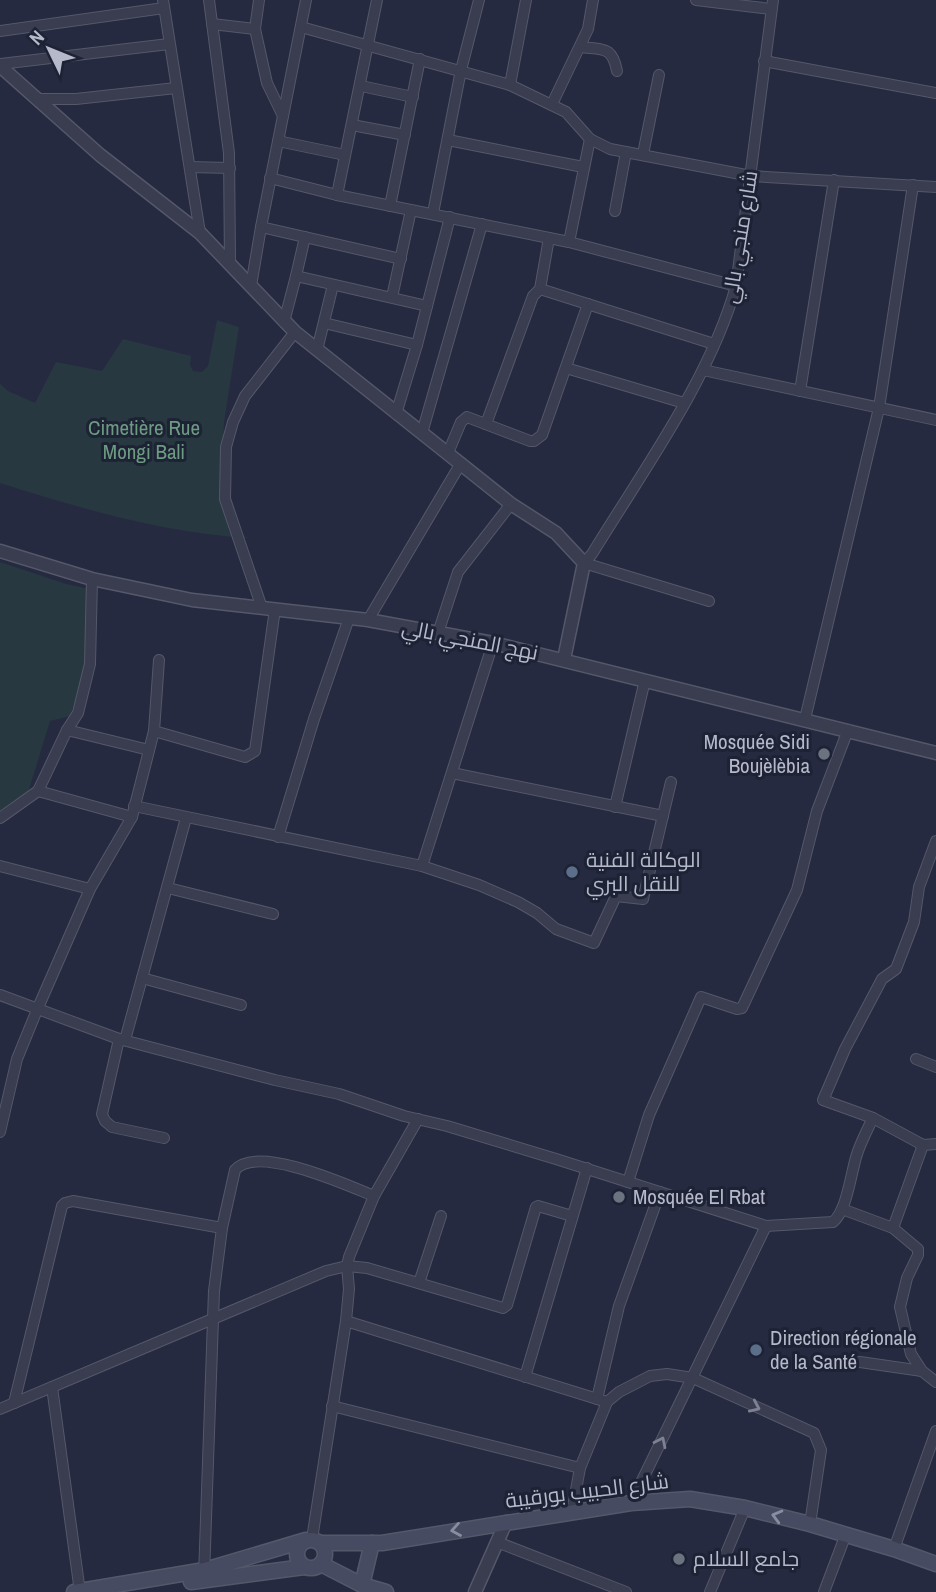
<svg xmlns="http://www.w3.org/2000/svg" width="936" height="1592" viewBox="0 0 936 1592" font-family="'Archivo Narrow',Cairo,sans-serif">
<style>
.green{fill:#273841}
.lines{fill:none;stroke-linecap:round;stroke-linejoin:round}
.minor-casing{stroke:#54586a;stroke-width:12}
.tertiary-casing{stroke:#54586a;stroke-width:15}
.secondary-casing{stroke:#54586a;stroke-width:17}
.minor{stroke:#393d4f;stroke-width:10}
.tertiary{stroke:#393d4f;stroke-width:12}
.secondary{stroke:#474b62;stroke-width:14}
.oneway{stroke:#7d8193}
.oneway2{stroke:#898da0}
.worship-dot{fill:#6b7280;stroke:#1e2235;stroke-width:2.5}
.service-dot{fill:#5c6f8a;stroke:#1e2235;stroke-width:2.5}
.labels{text-anchor:middle;stroke-width:6;stroke-linejoin:round;paint-order:stroke}
.street-label{font-size:21px;fill:#b5b9ca;stroke:#1e2235}
.park-label{font-size:21px;fill:#6c9b82;stroke:#1e2235}
.poi-label{font-size:21px;fill:#b5b9ca;stroke:#1e2235;text-anchor:start}
</style>
<rect width="100%" height="100%" fill="#252a40"/>
<!-- green -->
<g class="green">
<path d="M 217,320 L 239,327 L 224,422 L 221,493 L 229,532 L 250,538 C 168,534 78,508 0,483 L 0,384 L 8,391 L 35,403 L 56,362 L 102,371 L 123,339 L 191,356 L 190,365 L 193,371 L 202,372 L 208,366 Z"/>
<polygon points="0,562 66,584 90,589 87,674 72,710 74,715 50,721 27,796 0,812"/>
</g>
<g class="lines">
<!-- minor casing -->
<g class="minor-casing">
<g id="minor">
<polyline points="163,0 200,233"/>
<polyline points="209,0 229,153 230,263"/>
<polyline points="696,0 771,9"/>
<polyline points="212,24 255,29 259,0"/>
<polyline points="301,27 510,85 566,112 590,139 610,149 751,176 936,187"/>
<polyline points="255,29 267,83 283,116"/>
<polyline points="0,31 164,8"/>
<path d="M 580,47 C 604,50 612,46 617,71"/>
<polyline points="764,61 936,93"/>
<polyline points="0,64 169,44"/>
<polyline points="510,85 526,0"/>
<polyline points="361,86 413,97"/>
<polyline points="36,99 76,99 176,88"/>
<polyline points="552,104 588,29 593,0"/>
<polyline points="352,125 405,135"/>
<polyline points="448,140 583,167"/>
<polyline points="278,141 345,155"/>
<polyline points="643,154 659,75"/>
<polyline points="190,167 230,168"/>
<polyline points="270,178 337,195 569,242 736,286"/>
<polyline points="337,195 377,0"/>
<polyline points="390,206 420,59"/>
<polyline points="615,211 626,152"/>
<polyline points="433,213 461,70 479,0"/>
<polyline points="261,227 401,259"/>
<polyline points="569,242 590,139"/>
<polyline points="296,276 305,237"/>
<polyline points="251,286 261,227 306,0"/>
<polyline points="540,289 714,344"/>
<polyline points="392,297 411,210"/>
<polyline points="284,322 296,276 427,306"/>
<polyline points="324,323 417,345"/>
<polyline points="317,350 333,285"/>
<polyline points="566,368 684,403"/>
<polyline points="703,370 936,420"/>
<polyline points="800,391 834,180"/>
<polyline points="396,414 417,345 450,217"/>
<polyline points="486,424 533,296 540,289 549,238"/>
<polyline points="422,433 482,224"/>
<polyline points="448,453 461,422 467,417 530,441 534,441 542,435 588,304"/>
<path d="M 709,601 L 584,563 L 592,554 C 642,472 710,379 736,286 L 773,0"/>
<polyline points="262,608 225,499 226,447 233,422 245,396 295,332"/>
<polyline points="368,620 461,463"/>
<polyline points="438,633 458,572 511,504"/>
<polyline points="805,719 879,408 913,185"/>
<polyline points="67,730 149,750"/>
<polyline points="154,731 245,757 255,751 275,609"/>
<polyline points="452,773 663,816"/>
<polyline points="38,791 132,817"/>
<polyline points="134,806 422,866 479,885 518,902 537,913 556,929 594,943 616,896 643,899 671,782"/>
<polyline points="615,807 645,680"/>
<polyline points="0,818 38,791 67,730 78,713 90,664 92,579"/>
<polyline points="278,837 314,719 349,618"/>
<polyline points="936,841 919,887 914,922 896,969 882,979 845,1049 823,1100 873,1118 923,1145 936,1144"/>
<polyline points="0,866 90,889"/>
<polyline points="422,866 493,643"/>
<polyline points="168,888 273,914"/>
<polyline points="142,978 241,1005"/>
<polyline points="0,995 119,1039 275,1080 339,1094 404,1116 447,1126 556,1159 766,1226 631,1503"/>
<polyline points="119,1039 102,1114 105,1121 112,1127 164,1138"/>
<polyline points="125,1040 186,818"/>
<polyline points="916,1059 936,1067"/>
<polyline points="0,1132 17,1059 37,1010 90,889 132,817 154,731 159,660"/>
<polyline points="628,1182 649,1115 701,997 737,1009 742,1008 797,890 817,811 848,730"/>
<polyline points="842,1209 893,1228 918,1249 918,1255 907,1278 900,1307 911,1354 922,1371 936,1382"/>
<path d="M 766,1226 L 833,1222 C 847,1211 851,1172 857,1154 C 861,1142 867,1130 873,1118"/>
<polyline points="893,1228 923,1145"/>
<polyline points="419,1283 441,1216"/>
<polyline points="346,1321 607,1402"/>
<polyline points="860,1362 922,1371"/>
<polyline points="525,1377 587,1168"/>
<polyline points="52,1387 80,1592"/>
<polyline points="597,1399 619,1306 660,1192"/>
<polyline points="14,1403 62,1206 65,1203 73,1201 222,1228"/>
<polyline points="332,1406 580,1468"/>
<polyline points="0,1409 326,1271 347,1266 367,1268 503,1308 507,1305 536,1207 538,1206 572,1216"/>
<polyline points="572,1512 580,1468 607,1402 619,1392 650,1376 667,1374 693,1378 814,1433 821,1450 810,1524"/>
<polyline points="312,1539 346,1321 349,1289 347,1266 349,1257 374,1196 418,1119"/>
<polyline points="497,1542 626,1592"/>
<polyline points="894,1549 936,1431"/>
<path d="M 204,1576 L 214,1291 L 222,1228 L 235,1170 C 257,1144 347,1185 374,1196"/>
<polyline points="710,1592 745,1508"/>
<polyline points="824,1592 846,1534"/>
</g>
</g>
<!-- tertiary casing -->
<g class="tertiary-casing">
<g id="tertiary">
<polyline points="0,66 100,155 200,233 295,332 511,504 556,533 584,563 564,659"/>
<polyline points="0,551 92,579 192,600 368,620 493,643 936,753"/>
<polyline points="475,1592 506,1522"/>
</g>
</g>
<!-- secondary casing -->
<g class="secondary-casing">
<g id="secondary">
<circle cx="311" cy="1554" r="14"/>
<polyline points="321,1543 382,1543 631,1503 690,1499 745,1508 810,1524 894,1549 936,1564"/>
<polyline points="321,1564 362,1585 386,1592"/>
<polyline points="191,1582 304,1567"/>
<polyline points="362,1585 372,1543"/>
<polyline points="74,1592 205,1570 306,1540"/>
</g>
</g>
<!-- minor -->
<use href="#minor" class="minor"/>
<!-- tertiary -->
<use href="#tertiary" class="tertiary"/>
<!-- secondary -->
<use href="#secondary" class="secondary"/>
</g>
<!-- one-way arrows -->
<defs><path id="oneway-chevron" d="M-2-3.5L2.5 0L-2 3.5" fill="none" stroke-width="1.6" stroke-linecap="round" stroke-linejoin="round" transform="scale(1.75)"/></defs>
<g class="oneway">
<use href="#oneway-chevron" transform="translate(755 1407) rotate(24)"/>
<use href="#oneway-chevron" transform="translate(661 1442) rotate(-64)"/>
</g>
<g class="oneway2">
<use href="#oneway-chevron" transform="translate(777 1516) rotate(-165)"/>
<use href="#oneway-chevron" transform="translate(456 1530) rotate(170)"/>
</g>
<!-- markers -->
<g class="worship-dot">
<circle cx="824" cy="754" r="7"/>
<circle cx="619" cy="1197" r="7"/>
<circle cx="679" cy="1559" r="7"/>
</g>
<g class="service-dot">
<circle cx="572" cy="872" r="7"/>
<circle cx="756" cy="1350" r="7"/>
</g>
<g class="labels">
<!-- street labels -->
<g class="street-label">
<text transform="translate(740 237) rotate(-81)" y="7">شارع منجي بالي</text>
<text transform="translate(470 640) rotate(11)" y="7">نهج المنجي بالي</text>
<text transform="translate(587 1491) rotate(-7)" y="7">شارع الحبيب بورقيبة</text>
</g>
<!-- park labels -->
<g class="park-label">
<text x="144" y="435">Cimetière Rue<tspan x="144" dy="24">Mongi Bali</tspan></text>
</g>
<!-- poi labels -->
<g class="poi-label">
<text x="810" y="749" text-anchor="end">Mosquée Sidi<tspan x="810" dy="24">Boujèlèbia</tspan></text>
<text x="586" y="867">الوكالة الفنية<tspan x="586" dy="24">للنقل البري</tspan></text>
<text x="633" y="1204">Mosquée El Rbat</text>
<text x="770" y="1345">Direction régionale<tspan x="770" dy="24">de la Santé</tspan></text>
<text x="693" y="1566">جامع السلام</text>
</g>
</g>
<!-- north arrow -->
<g transform="translate(49 49) rotate(313)" stroke="#1e2235" stroke-width="5" paint-order="stroke">
<path d="M0-5L12 26L0 18L-12 26Z" fill="#b5b9ca"/>
<text y="-10" font-size="19" font-weight="bold" text-anchor="middle" fill="#b5b9ca">N</text>
</g>
</svg>
